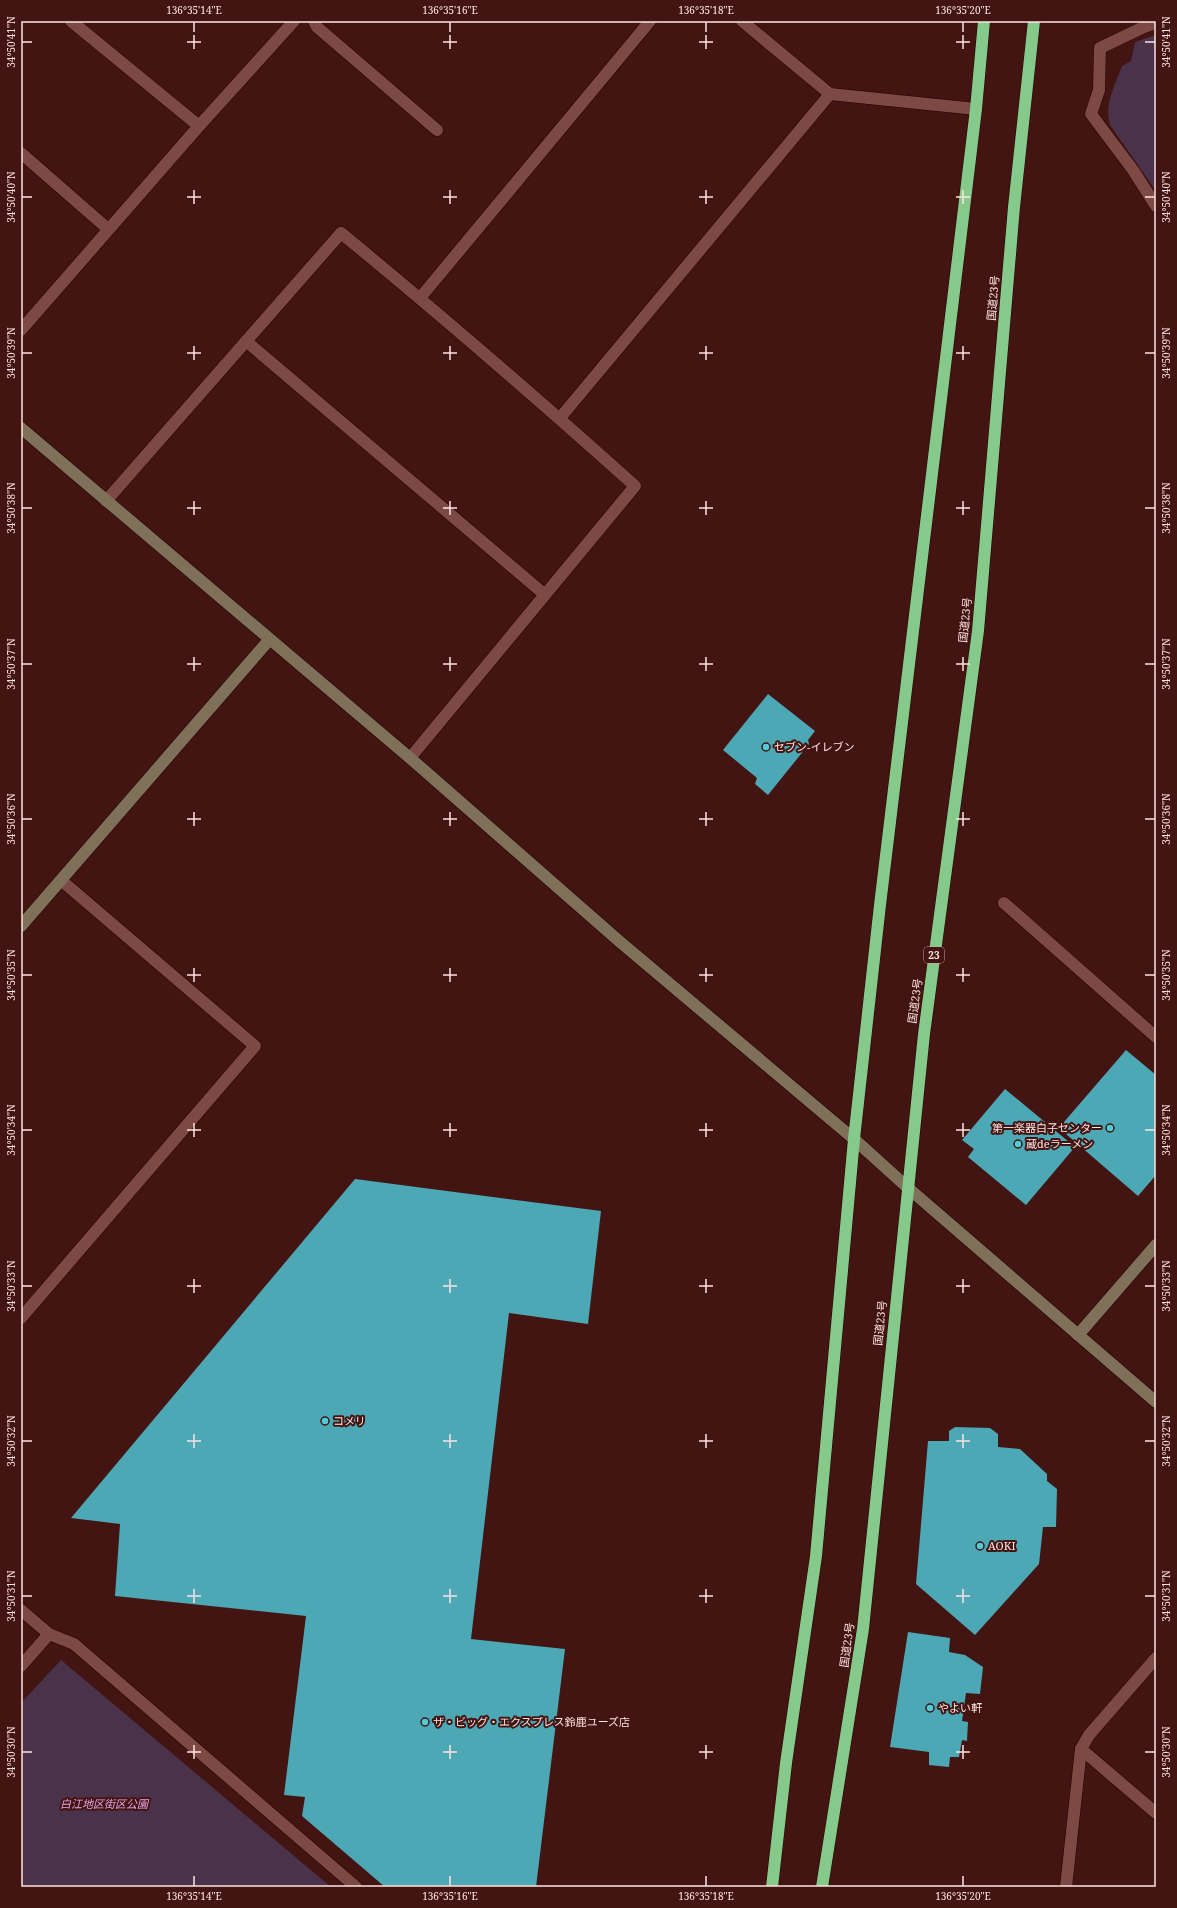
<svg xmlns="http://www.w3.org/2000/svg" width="1177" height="1908" viewBox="0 0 1177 1908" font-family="'Noto Serif','Noto Sans JP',serif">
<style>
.green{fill:#4b324b}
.building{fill:#4ba8b4}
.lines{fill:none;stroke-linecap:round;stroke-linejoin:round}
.street-casing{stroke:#260001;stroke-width:13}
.secondary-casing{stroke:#260001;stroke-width:13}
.highway-casing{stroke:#260001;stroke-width:13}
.street{stroke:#7d4944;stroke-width:12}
.secondary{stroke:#7f7059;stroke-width:12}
.highway{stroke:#85ca8a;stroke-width:12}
.ticks{fill:none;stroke:#fee4e1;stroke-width:1.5}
.poi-dot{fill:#52cbd9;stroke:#421412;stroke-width:1.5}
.labels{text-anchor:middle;stroke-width:4;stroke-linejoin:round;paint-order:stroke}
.shield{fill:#421412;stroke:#c6a6a3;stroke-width:1}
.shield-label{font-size:10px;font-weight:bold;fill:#fee4e1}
.street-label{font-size:11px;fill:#fee4e1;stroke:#421412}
.poi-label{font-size:11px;fill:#fee4e1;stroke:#421412;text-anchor:start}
.park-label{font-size:11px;font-style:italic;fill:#e7a4e9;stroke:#421412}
.neatline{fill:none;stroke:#fee4e1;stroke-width:1.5}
.ticks-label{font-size:10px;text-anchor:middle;fill:#fee4e1}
</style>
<rect width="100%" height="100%" fill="#421412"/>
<!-- green -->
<g class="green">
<path d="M 1156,35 L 1156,191 L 1110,125 C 1104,105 1115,85 1122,66 L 1131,61 L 1135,42 Z"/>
<polygon points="61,1660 331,1887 21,1887 21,1703"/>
</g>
<!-- building -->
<g class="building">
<polygon points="768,694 815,731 808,740 809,744 768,795 755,784 757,778 723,750"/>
<polygon points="1126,1050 1156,1075 1156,1175 1138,1196 1066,1134 1064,1122"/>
<polygon points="1005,1089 1075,1147 1026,1205 968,1157 974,1149 962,1140"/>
<polygon points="355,1179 601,1211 588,1324 509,1313 471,1639 565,1649 536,1887 385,1887 302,1816 305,1797 284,1795 306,1616 115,1596 120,1524 71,1518"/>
<polygon points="955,1427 990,1428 998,1434 998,1447 1020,1449 1047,1474 1047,1481 1057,1489 1056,1527 1043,1527 1039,1564 975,1635 916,1584 928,1441 949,1441 949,1431"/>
<polygon points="908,1632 950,1638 949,1652 965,1655 983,1667 980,1694 966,1693 962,1721 968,1722 967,1741 962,1740 959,1757 950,1757 949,1767 929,1765 929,1752 890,1747"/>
</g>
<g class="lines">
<!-- street casing -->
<g class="street-casing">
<g id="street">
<polyline points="71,21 199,126"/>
<polyline points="314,21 317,27 437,130"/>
<polyline points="742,21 830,94 976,109"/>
<polyline points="1156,23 1144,27 1100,48 1099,90 1091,114 1133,170 1156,206"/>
<polyline points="21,153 108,229"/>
<polyline points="420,298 650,21"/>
<polyline points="21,330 199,126 294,21"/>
<polyline points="246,341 544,594"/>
<polyline points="560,418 830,94"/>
<path d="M 106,501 L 341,233 C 441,315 539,400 635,486 L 410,758"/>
<polyline points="1004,903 1156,1037"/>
<polyline points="21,1318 255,1046 62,881"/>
<polyline points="21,1610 49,1634 74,1644 356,1887"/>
<polyline points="21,1666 49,1634"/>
<polyline points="1081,1749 1156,1813"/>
<polyline points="1066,1887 1081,1749 1089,1735 1156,1658"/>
</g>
</g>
<!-- secondary casing -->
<g class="secondary-casing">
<g id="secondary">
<polyline points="21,428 410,758 619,941 854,1139 907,1187 1156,1402"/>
<polyline points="21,926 269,640"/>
<polyline points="1078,1335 1156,1245"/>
</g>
</g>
<!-- highway casing -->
<g class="highway-casing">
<g id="highway">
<polyline points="772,1887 786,1763 816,1556 854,1139 880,905 976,109 984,21"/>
<polyline points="822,1887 863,1629 924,1034 978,631 1014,207 1034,21"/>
</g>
</g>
<!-- street -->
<use href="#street" class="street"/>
<!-- secondary -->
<use href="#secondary" class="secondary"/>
<!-- highway -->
<use href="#highway" class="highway"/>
</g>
<!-- ticks -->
<path class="ticks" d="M 194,22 L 194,32M 450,22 L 450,32M 706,22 L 706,32M 963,22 L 963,32M 194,35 L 194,49M 450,35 L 450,49M 706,35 L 706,49M 963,35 L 963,49M 22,42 L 32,42M 187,42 L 201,42M 443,42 L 457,42M 699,42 L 713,42M 956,42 L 970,42M 1145,42 L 1155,42M 194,190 L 194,204M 450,190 L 450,204M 706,190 L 706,204M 963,190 L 963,204M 22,197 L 32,197M 187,197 L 201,197M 443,197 L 457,197M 699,197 L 713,197M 956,197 L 970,197M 1145,197 L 1155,197M 194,346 L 194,360M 450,346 L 450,360M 706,346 L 706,360M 963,346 L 963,360M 22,353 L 32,353M 187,353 L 201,353M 443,353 L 457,353M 699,353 L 713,353M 956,353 L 970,353M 1145,353 L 1155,353M 194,501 L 194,515M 450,501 L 450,515M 706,501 L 706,515M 963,501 L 963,515M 22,508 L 32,508M 187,508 L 201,508M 443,508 L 457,508M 699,508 L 713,508M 956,508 L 970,508M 1145,508 L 1155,508M 194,657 L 194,671M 450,657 L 450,671M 706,657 L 706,671M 963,657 L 963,671M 22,664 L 32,664M 187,664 L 201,664M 443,664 L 457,664M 699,664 L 713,664M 956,664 L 970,664M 1145,664 L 1155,664M 194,812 L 194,826M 450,812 L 450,826M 706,812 L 706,826M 963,812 L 963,826M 22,819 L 32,819M 187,819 L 201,819M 443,819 L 457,819M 699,819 L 713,819M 956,819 L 970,819M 1145,819 L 1155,819M 194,968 L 194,982M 450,968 L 450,982M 706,968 L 706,982M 963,968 L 963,982M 22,975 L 32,975M 187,975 L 201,975M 443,975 L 457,975M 699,975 L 713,975M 956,975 L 970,975M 1145,975 L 1155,975M 194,1123 L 194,1137M 450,1123 L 450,1137M 706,1123 L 706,1137M 963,1123 L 963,1137M 22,1130 L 32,1130M 187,1130 L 201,1130M 443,1130 L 457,1130M 699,1130 L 713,1130M 956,1130 L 970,1130M 1145,1130 L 1155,1130M 194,1279 L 194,1293M 450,1279 L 450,1293M 706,1279 L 706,1293M 963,1279 L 963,1293M 22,1286 L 32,1286M 187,1286 L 201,1286M 443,1286 L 457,1286M 699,1286 L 713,1286M 956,1286 L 970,1286M 1145,1286 L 1155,1286M 194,1434 L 194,1448M 450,1434 L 450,1448M 706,1434 L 706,1448M 963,1434 L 963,1448M 22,1441 L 32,1441M 187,1441 L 201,1441M 443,1441 L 457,1441M 699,1441 L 713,1441M 956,1441 L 970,1441M 1145,1441 L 1155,1441M 194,1589 L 194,1603M 450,1589 L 450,1603M 706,1589 L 706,1603M 963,1589 L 963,1603M 22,1596 L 32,1596M 187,1596 L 201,1596M 443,1596 L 457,1596M 699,1596 L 713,1596M 956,1596 L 970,1596M 1145,1596 L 1155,1596M 194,1745 L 194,1759M 450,1745 L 450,1759M 706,1745 L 706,1759M 963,1745 L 963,1759M 22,1752 L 32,1752M 187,1752 L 201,1752M 443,1752 L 457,1752M 699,1752 L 713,1752M 956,1752 L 970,1752M 1145,1752 L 1155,1752M 194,1876 L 194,1886M 450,1876 L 450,1886M 706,1876 L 706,1886M 963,1876 L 963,1886"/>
<!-- markers -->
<g class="poi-dot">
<circle cx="766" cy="747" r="4"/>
<circle cx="1110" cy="1128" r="4"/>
<circle cx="1018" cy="1144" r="4"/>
<circle cx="325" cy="1421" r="4"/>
<circle cx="980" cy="1546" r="4"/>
<circle cx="930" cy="1708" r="4"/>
<circle cx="425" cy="1722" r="4"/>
</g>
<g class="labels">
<!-- shield labels -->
<rect class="shield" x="924" y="947" width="20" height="16" rx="3"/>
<g class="shield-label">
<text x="934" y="959">23</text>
</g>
<!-- street labels -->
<g class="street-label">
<text transform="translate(993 298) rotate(-85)" y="4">国道23号</text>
<text transform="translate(965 620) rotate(-84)" y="4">国道23号</text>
<text transform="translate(915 1001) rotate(-82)" y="4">国道23号</text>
<text transform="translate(880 1323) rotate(-84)" y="4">国道23号</text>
<text transform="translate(847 1645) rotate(-82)" y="4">国道23号</text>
</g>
<!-- poi labels -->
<g class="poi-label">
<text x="774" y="751">セブン-イレブン</text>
<text x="1102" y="1132" text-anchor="end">第一楽器白子センター</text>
<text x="1026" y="1148">蔵deラーメン</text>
<text x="333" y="1425">コメリ</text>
<text x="988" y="1550">AOKI</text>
<text x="938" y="1712">やよい軒</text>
<text x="433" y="1726">ザ・ビッグ・エクスプレス鈴鹿ユーズ店</text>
</g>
<!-- park labels -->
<g class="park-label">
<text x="104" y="1808">白江地区街区公園</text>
</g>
</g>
<!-- border -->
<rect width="1177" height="1908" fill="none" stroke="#421412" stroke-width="44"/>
<rect x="22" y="22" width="1133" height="1864" class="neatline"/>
<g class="ticks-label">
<text x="194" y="14">136°35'14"E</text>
<text x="450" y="14">136°35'16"E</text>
<text x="706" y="14">136°35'18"E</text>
<text x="963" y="14">136°35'20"E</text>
<text transform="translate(11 42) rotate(-90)" y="4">34°50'41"N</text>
<text transform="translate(1166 42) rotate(-90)" y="4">34°50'41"N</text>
<text transform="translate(11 197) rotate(-90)" y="4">34°50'40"N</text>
<text transform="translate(1166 197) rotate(-90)" y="4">34°50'40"N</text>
<text transform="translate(11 353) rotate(-90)" y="4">34°50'39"N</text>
<text transform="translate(1166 353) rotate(-90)" y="4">34°50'39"N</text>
<text transform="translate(11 508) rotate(-90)" y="4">34°50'38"N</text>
<text transform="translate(1166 508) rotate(-90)" y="4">34°50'38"N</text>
<text transform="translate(11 664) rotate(-90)" y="4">34°50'37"N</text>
<text transform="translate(1166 664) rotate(-90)" y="4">34°50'37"N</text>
<text transform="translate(11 819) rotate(-90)" y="4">34°50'36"N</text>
<text transform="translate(1166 819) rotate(-90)" y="4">34°50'36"N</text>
<text transform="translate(11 975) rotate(-90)" y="4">34°50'35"N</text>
<text transform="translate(1166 975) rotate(-90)" y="4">34°50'35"N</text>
<text transform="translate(11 1130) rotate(-90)" y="4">34°50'34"N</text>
<text transform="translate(1166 1130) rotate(-90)" y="4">34°50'34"N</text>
<text transform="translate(11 1286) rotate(-90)" y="4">34°50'33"N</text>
<text transform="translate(1166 1286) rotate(-90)" y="4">34°50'33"N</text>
<text transform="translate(11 1441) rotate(-90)" y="4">34°50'32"N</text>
<text transform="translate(1166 1441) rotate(-90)" y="4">34°50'32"N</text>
<text transform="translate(11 1596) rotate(-90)" y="4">34°50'31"N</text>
<text transform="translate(1166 1596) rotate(-90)" y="4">34°50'31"N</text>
<text transform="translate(11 1752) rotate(-90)" y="4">34°50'30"N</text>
<text transform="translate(1166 1752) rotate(-90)" y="4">34°50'30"N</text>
<text x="194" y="1900">136°35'14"E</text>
<text x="450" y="1900">136°35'16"E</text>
<text x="706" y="1900">136°35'18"E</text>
<text x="963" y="1900">136°35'20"E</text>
</g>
</svg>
